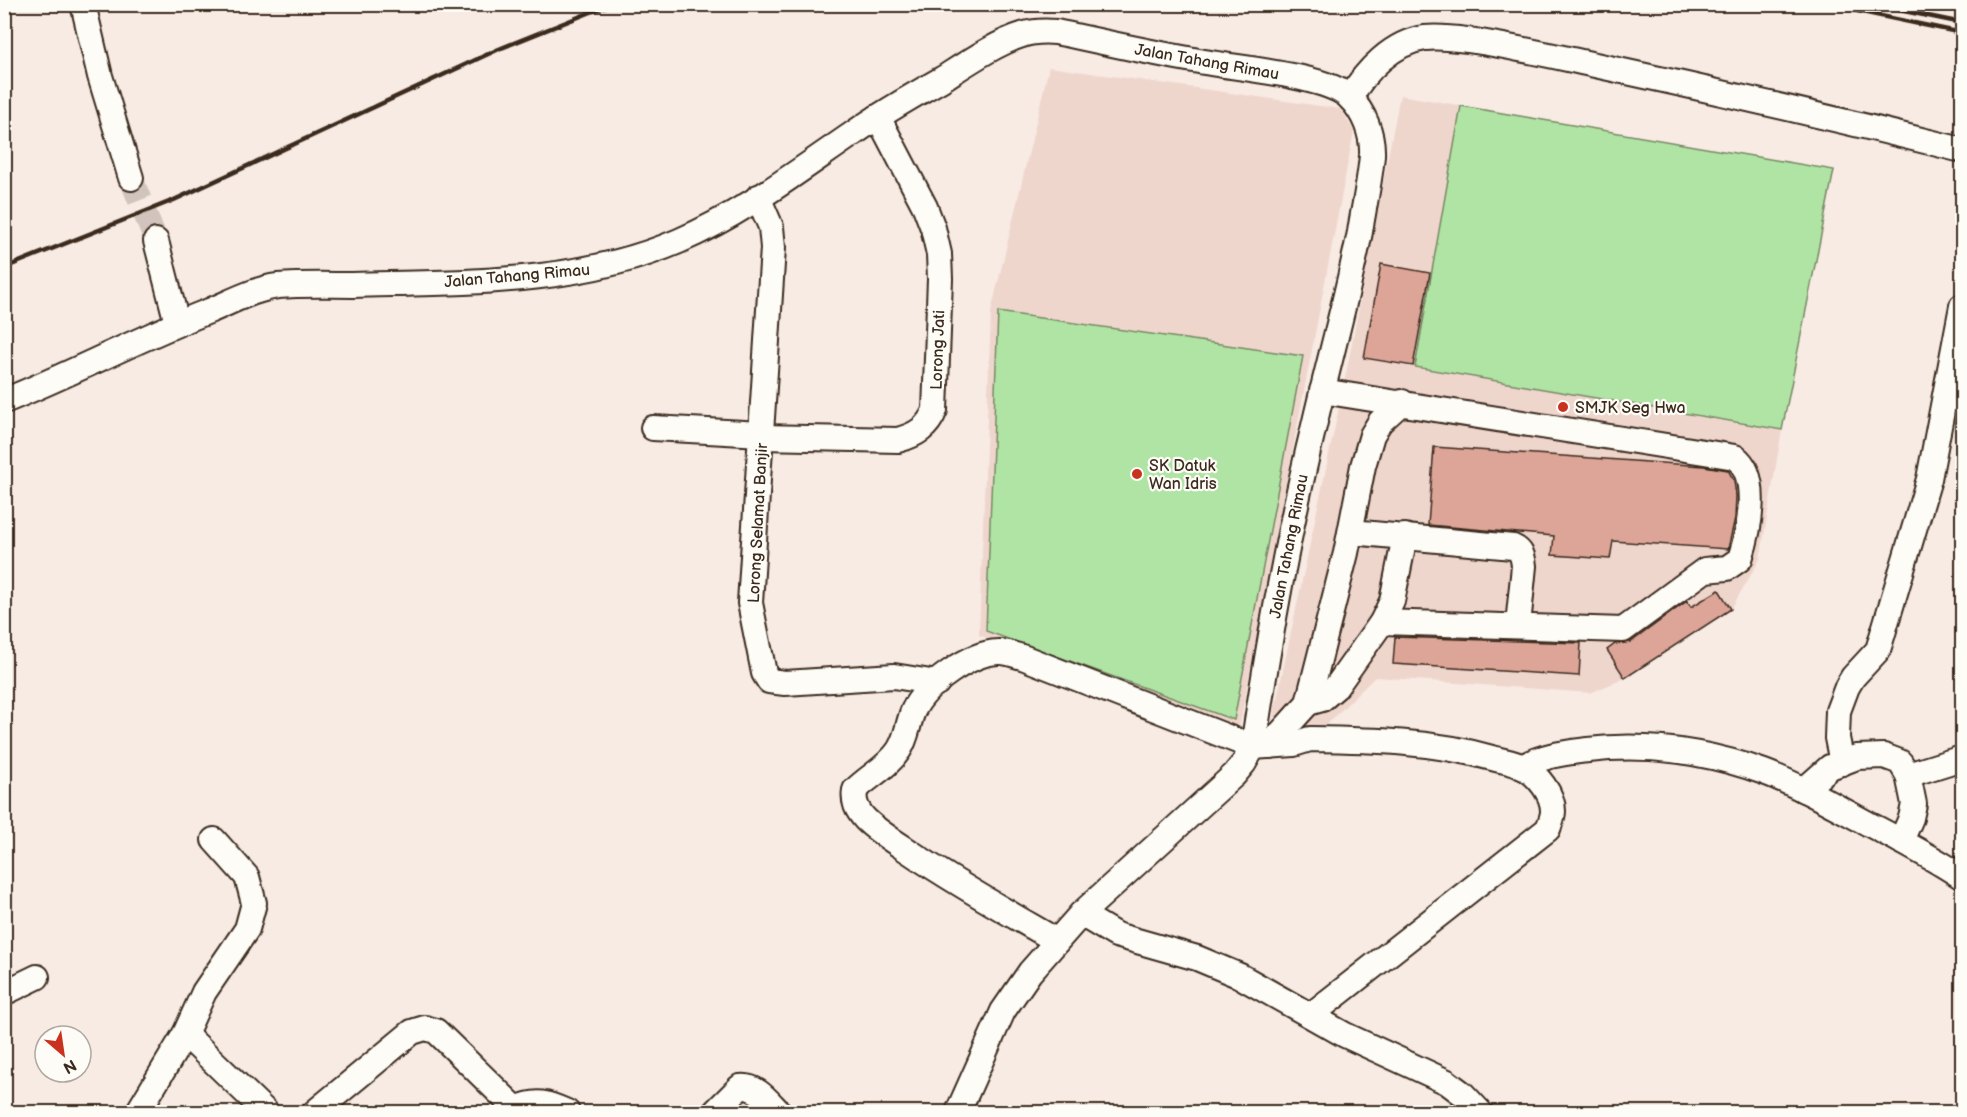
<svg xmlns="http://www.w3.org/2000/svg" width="1967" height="1117" viewBox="0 0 1967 1117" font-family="'Balsamiq Sans',sans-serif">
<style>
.built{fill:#efd6cd}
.green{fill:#b0e4a5;stroke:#768762;stroke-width:1.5}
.building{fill:#dda597;stroke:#3b2a1e;stroke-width:1.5}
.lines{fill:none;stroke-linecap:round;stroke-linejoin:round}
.minor-tunnel{stroke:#d1c4bc;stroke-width:24;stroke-dasharray:24 12;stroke-linecap:butt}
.minor-casing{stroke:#3b2a1e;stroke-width:28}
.minor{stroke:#fdfcf7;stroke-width:24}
.rail{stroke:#3b2a1e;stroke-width:4.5}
.poi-dot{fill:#c8321e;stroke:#fdfcf7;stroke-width:2}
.labels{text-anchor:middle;stroke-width:4.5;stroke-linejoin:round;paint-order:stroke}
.street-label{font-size:16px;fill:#3b2a1e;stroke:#fdfcf7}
.poi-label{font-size:16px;fill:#3b2a1e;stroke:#fdfcf7;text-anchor:start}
</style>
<rect width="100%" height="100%" fill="#f7ebe4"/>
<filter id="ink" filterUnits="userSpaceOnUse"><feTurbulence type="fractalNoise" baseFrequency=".0167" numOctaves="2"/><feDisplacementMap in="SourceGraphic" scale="12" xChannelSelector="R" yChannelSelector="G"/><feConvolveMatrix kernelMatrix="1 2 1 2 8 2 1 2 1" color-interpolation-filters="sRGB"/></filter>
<g filter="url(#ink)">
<!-- built -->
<g class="built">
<polygon points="1049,67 1341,109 1354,131 1239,729 979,635 991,312"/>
<polygon points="1400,95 1834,170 1782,430 1760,559 1731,609 1625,678 1590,693 1375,677 1323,728 1273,717 1344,384"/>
</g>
<!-- green -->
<g class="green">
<polygon points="1461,106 1834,170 1782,430 1415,367"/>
<polygon points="998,312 1303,356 1234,720 986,631"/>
</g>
<!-- building -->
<g class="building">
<polygon points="1381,264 1430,273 1413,366 1364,358"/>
<polygon points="1434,447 1704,466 1728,470 1734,481 1736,496 1735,518 1728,549 1613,541 1610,559 1552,555 1554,536 1428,525"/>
<polygon points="1719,590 1731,609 1625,678 1607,650 1615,644 1631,642 1687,601 1691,607"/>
<polygon points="1395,637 1581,643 1579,676 1393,664"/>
</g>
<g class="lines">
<!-- minor-tunnel -->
<polyline class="minor-tunnel" points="131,178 156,241"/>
<!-- minor casing -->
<g class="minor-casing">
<g id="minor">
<polyline points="83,4 100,76 131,178"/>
<path d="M 1350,98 C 1365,71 1393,42 1425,38 C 1441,36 1459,39 1475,41 C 1513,47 1549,55 1586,63 C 1712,90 1837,119 1962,150"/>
<polyline points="758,197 771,227 773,248 750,603 764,673 769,681 785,683 894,676 937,683"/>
<polyline points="156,241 177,323"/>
<path d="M 1322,391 L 1735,457 C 1761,476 1749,532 1740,559 L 1727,568 L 1705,570 L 1623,630 L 1382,622"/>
<path d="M 4,401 C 74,373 139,338 209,311 C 231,302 254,289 278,286 C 303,284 328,285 353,285 C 461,282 578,285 679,241 C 742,214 798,171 854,133 C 882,113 912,96 942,79 C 964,65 998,42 1022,35 C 1033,31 1044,31 1056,32 C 1103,42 1151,53 1199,61 C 1234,68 1326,75 1349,97 C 1364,112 1373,134 1372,155 C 1370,180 1364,206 1360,232 C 1347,297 1329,361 1314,426 C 1288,532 1269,640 1253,747 L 1244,763 L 1234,775 L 1081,914 L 1030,972 L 1003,1011 L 958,1112"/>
<polyline points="653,428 762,434"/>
<path d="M 762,437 L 898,440 C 916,435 928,428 935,410 L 940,279 L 939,254 L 933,228 L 925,207 L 878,117"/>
<path d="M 1351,532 L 1513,547 C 1522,551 1523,557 1524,566 L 1518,625"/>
<polyline points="1308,703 1322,699 1336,687 1382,622 1392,601 1405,536"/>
<polyline points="1269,746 1308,703 1346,553 1363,466 1372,435 1380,422 1402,402"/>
<polyline points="1842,763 1837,738 1838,711 1847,687 1853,677 1878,650 1929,479 1962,306"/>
<path d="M 1522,767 C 1543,755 1565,753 1588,750 C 1647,743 1708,752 1764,772 C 1799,785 1831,804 1863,821 C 1897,839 1931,856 1962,877"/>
<polyline points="1908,775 1962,758"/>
<polyline points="1804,790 1830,767 1857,757 1884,756 1900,762 1908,775 1914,804 1911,818 1901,841"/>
<polyline points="1081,914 1116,935 1197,958 1240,976 1345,1035 1447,1082 1463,1094 1480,1112"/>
<path d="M 1057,941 C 1007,912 957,884 910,852 C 895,842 878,832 865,819 C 857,810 853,802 855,790 C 869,776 888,767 899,750 C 907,738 908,723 913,711 C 925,685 970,653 998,652 C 1007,651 1017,656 1025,658 L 1253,747 L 1294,744 L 1310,739 C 1371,740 1433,741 1492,758 C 1502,761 1514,762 1523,767 C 1538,775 1553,794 1553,811 C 1553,817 1550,823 1548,829 L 1311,1015"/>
<polyline points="4,993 37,977"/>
<polyline points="185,1034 266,1112"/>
<polyline points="138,1112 185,1034 204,992 247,929 254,903 247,877 214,840"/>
<path d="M 315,1112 L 412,1032 L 425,1028 L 436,1031 L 516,1109 C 537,1099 547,1103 567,1112"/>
<path d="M 715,1112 L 740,1087 C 757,1085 768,1101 779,1112"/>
</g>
</g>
<!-- minor -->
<use href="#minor" class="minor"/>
<!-- rail -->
<g class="rail">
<polyline points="1824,4 1962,33"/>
<polyline points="1870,4 1962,23"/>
<polyline points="4,268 174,200 499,49 611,4"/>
</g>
</g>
</g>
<!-- markers -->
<g class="poi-dot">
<circle cx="1563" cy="407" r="6"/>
<circle cx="1137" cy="474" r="6"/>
</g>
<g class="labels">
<!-- street labels -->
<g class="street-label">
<text transform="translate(1207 61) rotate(10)" y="6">Jalan Tahang Rimau</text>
<text transform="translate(517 275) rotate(-5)" y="6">Jalan Tahang Rimau</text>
<text transform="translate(937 350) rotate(-88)" y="6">Lorong Jati</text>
<text transform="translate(757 523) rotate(-87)" y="6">Lorong Selamat Banjir</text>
<text transform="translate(1288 546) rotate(-79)" y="6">Jalan Tahang Rimau</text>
</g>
<!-- poi labels -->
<g class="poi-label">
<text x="1575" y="413">SMJK Seg Hwa</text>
<text x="1149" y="471">SK Datuk<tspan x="1149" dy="18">Wan Idris</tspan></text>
</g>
</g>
<!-- margin -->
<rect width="1967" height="1117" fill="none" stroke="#fdfcf7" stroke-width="24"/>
<rect x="12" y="12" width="1943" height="1093" fill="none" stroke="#3b2a1e" stroke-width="2" filter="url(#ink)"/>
<!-- north arrow -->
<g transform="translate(63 1054) rotate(151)"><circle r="28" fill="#fdfcf7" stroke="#afa8a0" stroke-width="1.5"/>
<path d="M0-4.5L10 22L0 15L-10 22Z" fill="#c8321e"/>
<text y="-9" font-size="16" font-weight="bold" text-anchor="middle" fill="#3b2a1e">N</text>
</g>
</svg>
